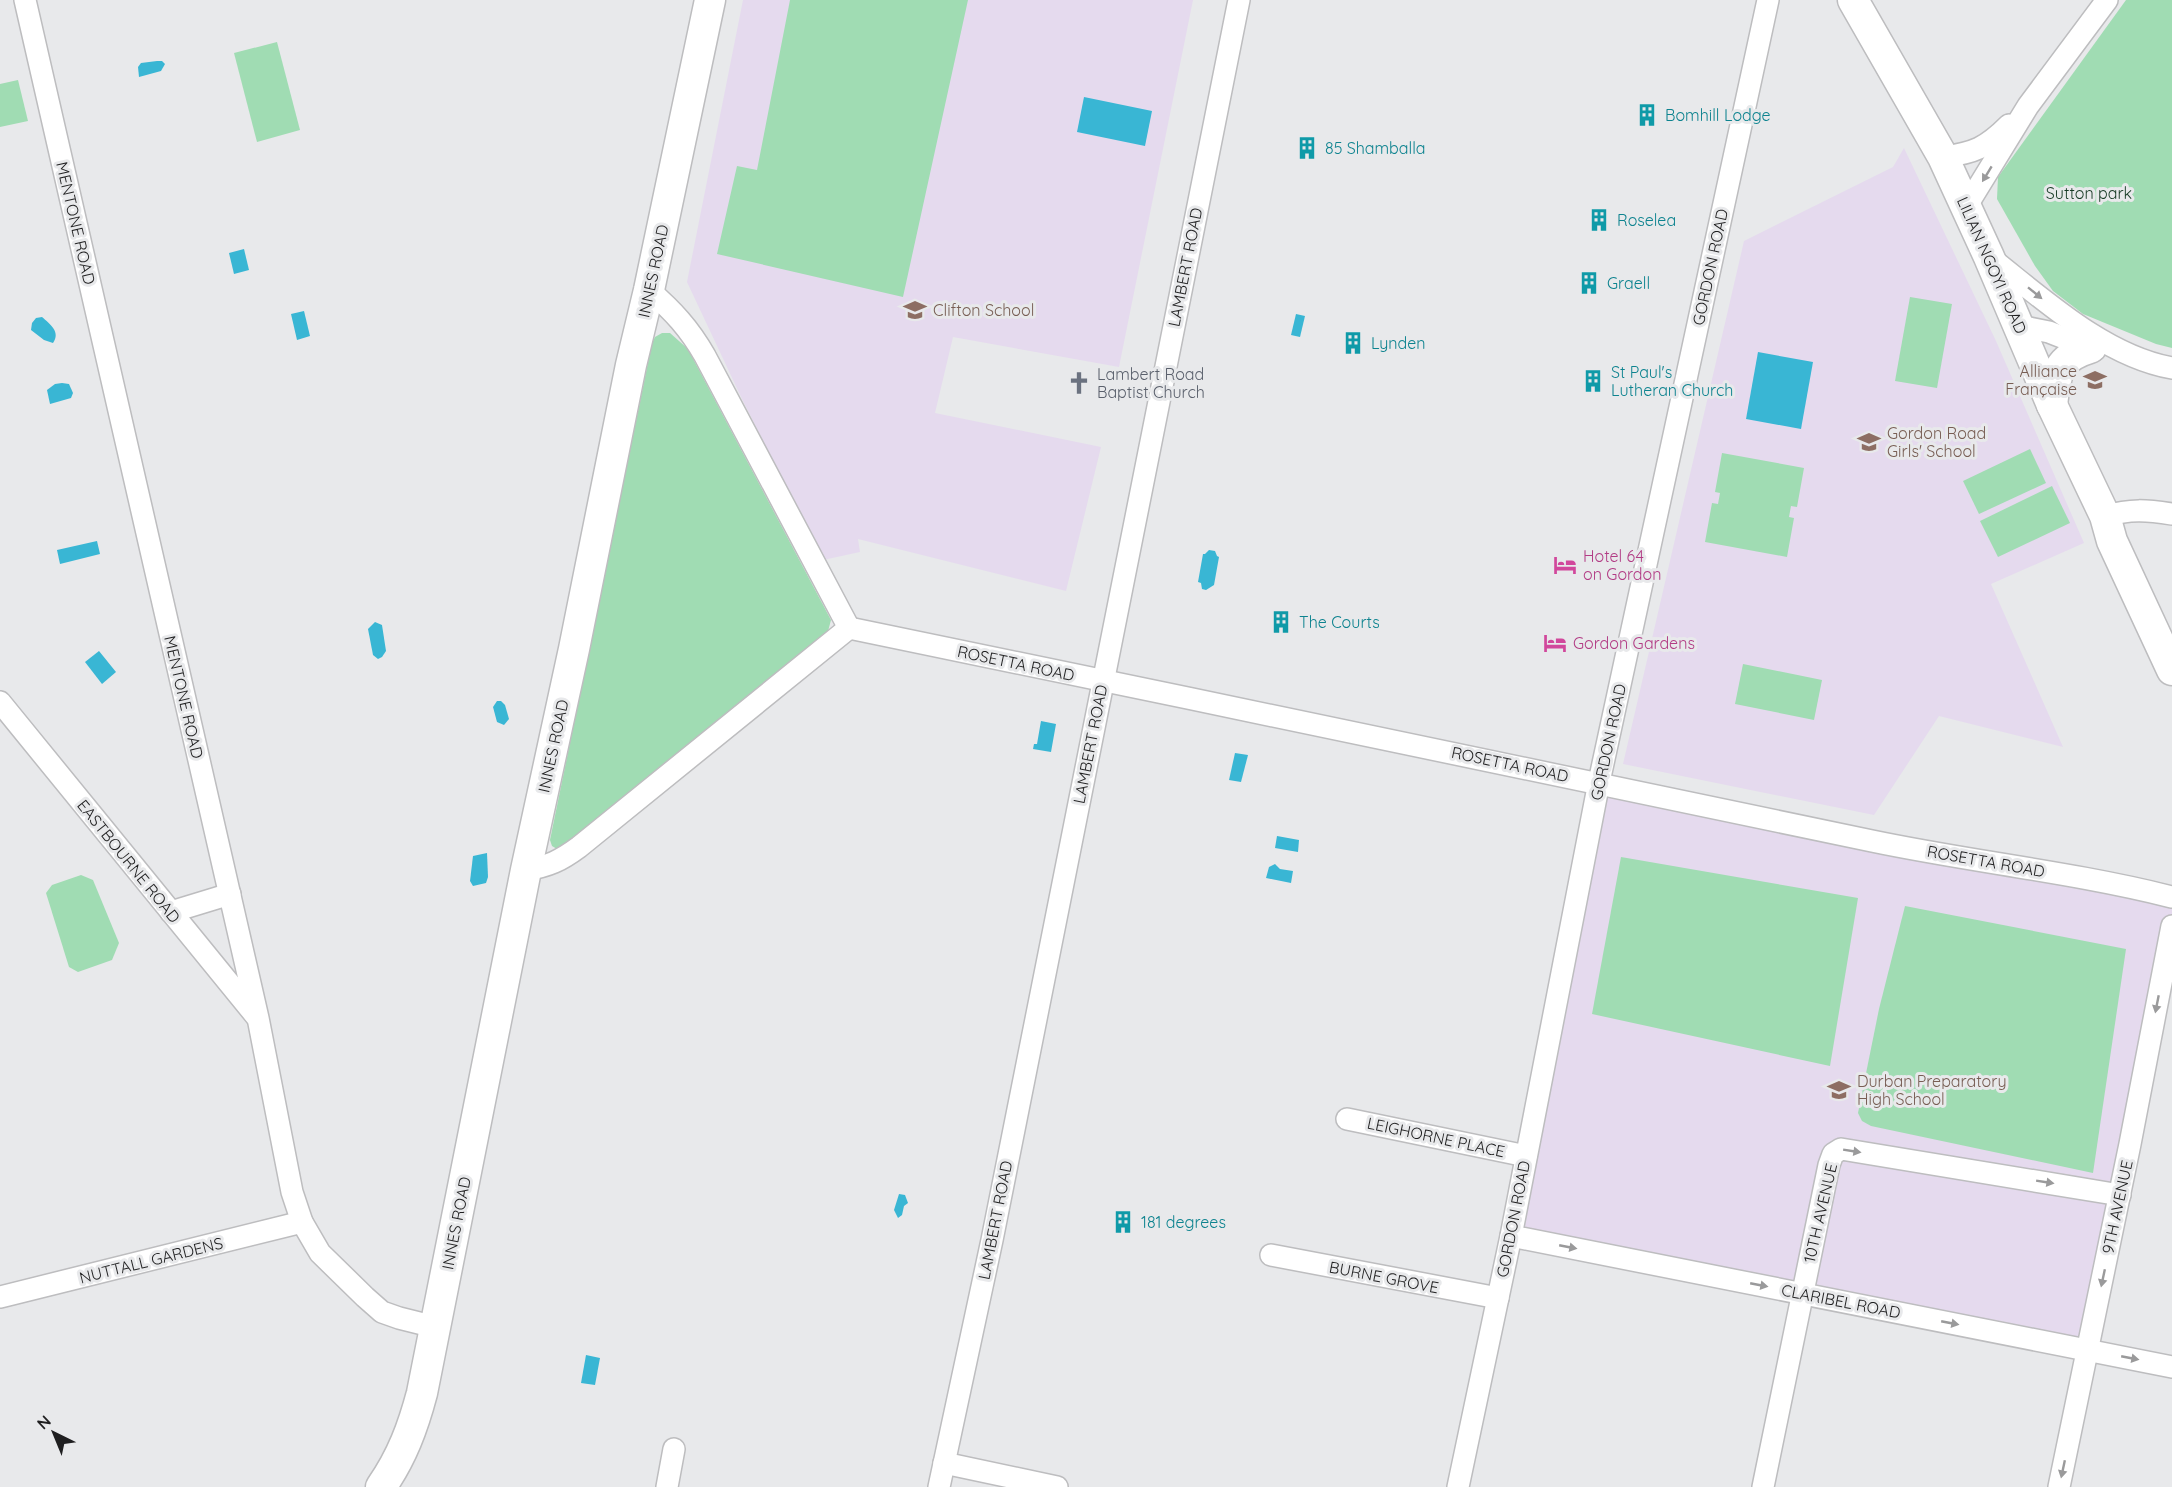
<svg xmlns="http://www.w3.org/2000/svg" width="2172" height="1487" viewBox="0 0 2172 1487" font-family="Quicksand,sans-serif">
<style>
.education{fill:#e5daee}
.green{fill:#a0dcb3}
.water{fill:#39b6d4}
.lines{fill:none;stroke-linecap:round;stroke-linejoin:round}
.street-casing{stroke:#bdbdbf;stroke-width:24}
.secondary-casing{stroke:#bdbdbf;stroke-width:33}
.street{stroke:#fff;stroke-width:21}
.secondary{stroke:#fff;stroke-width:30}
.oneway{fill:#9a9a9b}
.labels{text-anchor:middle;stroke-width:6;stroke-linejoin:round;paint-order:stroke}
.culture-label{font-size:16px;fill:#0d838f;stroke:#e8e9eb;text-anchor:start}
.park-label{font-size:16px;fill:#163a24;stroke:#e8e9eb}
.street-label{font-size:16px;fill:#1f1f20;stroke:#e8e9eb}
.education-label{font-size:16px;fill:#785e54;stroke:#e8e9eb;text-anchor:start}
.worship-label{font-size:16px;fill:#5b616d;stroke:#e8e9eb;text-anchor:start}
.hotel-label{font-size:16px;fill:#b23c85;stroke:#e8e9eb;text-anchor:start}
</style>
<rect width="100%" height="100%" fill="#e8e9eb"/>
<!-- education -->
<g class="education">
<polygon points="743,0 1193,0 1119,367 953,337 935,413 1101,447 1066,591 858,539 860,552 823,560 742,399 687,282"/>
<polygon points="1904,148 1996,341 2084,543 1991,584 2063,747 1939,716 1874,815 1623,764 1744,241 1893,167"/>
<polygon points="1599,782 2172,897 2172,925 2088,1350 1511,1236"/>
</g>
<!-- green -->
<g class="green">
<polygon points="790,0 968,0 903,297 717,254 737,166 757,170"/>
<polygon points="2126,0 2172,0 2172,348 2156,344 2083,314 2053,291 2035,266 1997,199 1998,177"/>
<polygon points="277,42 300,130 257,142 234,53"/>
<polygon points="18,80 28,121 0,127 0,84"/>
<polygon points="1910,297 1952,304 1937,388 1895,381"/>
<polygon points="662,333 670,333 688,349 831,620 827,635 564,848 557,849 552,846 550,840 652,343 655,337"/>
<polygon points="2030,449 2046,483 1979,514 1963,481"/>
<polygon points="1722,453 1804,468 1797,507 1791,506 1789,517 1794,518 1787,557 1705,542 1712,503 1718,504 1720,493 1715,492"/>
<polygon points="2052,486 2070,523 1998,557 1980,521"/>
<polygon points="1743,664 1822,680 1814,720 1735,704"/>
<polygon points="1621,857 1858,898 1830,1066 1592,1014"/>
<polygon points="81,875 93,880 119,943 112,960 78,972 69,967 46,893 52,885"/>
<polygon points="1905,906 2126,949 2093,1173 1871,1126 1862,1121 1858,1113 1879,1009"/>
</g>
<!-- water -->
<g class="water">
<polygon points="157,61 162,61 165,64 161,71 139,77 138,67 141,63"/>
<polygon points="1084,97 1152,111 1145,146 1077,132"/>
<polygon points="244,249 249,270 234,274 229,253"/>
<polygon points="304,311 310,336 297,340 291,314"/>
<polygon points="1296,314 1305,316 1300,337 1291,335"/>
<path d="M 42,317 C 50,324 61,332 53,343 L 44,340 L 31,330 L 32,323 L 36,318 Z"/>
<polygon points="1758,352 1813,362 1801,429 1746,419"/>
<polygon points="62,383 69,384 73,393 71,398 50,404 47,390 55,384"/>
<polygon points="97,541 100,554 60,564 57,550"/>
<polygon points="1209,550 1215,551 1217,556 1219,557 1214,585 1206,590 1202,589 1201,583 1198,582 1203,554 1205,554"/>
<polygon points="375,622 382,625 386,651 382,657 378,659 373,655 368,629"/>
<polygon points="99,651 116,672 102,684 85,662"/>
<polygon points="497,701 501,701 505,705 509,719 504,725 497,722 493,707"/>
<polygon points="1041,721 1056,724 1051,752 1033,749 1034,744 1037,744"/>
<polygon points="1235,753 1248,755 1241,782 1229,780"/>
<polygon points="1277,836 1299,840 1298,852 1275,848"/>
<polygon points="487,853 488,877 486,883 473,886 470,881 473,856"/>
<polygon points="1275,864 1280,869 1293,871 1291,883 1266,878 1269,867"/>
<polygon points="899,1194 905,1195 908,1203 904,1206 902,1215 898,1218 894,1210"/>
<polygon points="586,1355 600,1358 595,1385 581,1383"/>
</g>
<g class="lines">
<!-- street casing -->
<g class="street-casing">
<g id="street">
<polyline points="25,0 258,1018 292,1192 302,1222 320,1253 365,1297 382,1312 399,1318 435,1327"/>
<path d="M 1943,157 C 1974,153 1986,148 2009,125"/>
<polyline points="1966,207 2028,106 2107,0"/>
<path d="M 1992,259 C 2044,300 2105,356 2172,368"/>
<path d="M 649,290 C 673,311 689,328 705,356 L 849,628"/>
<polyline points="2019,326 2049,332 2095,350"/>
<path d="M 2105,516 C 2131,509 2146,510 2172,514"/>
<path d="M 849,628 C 1190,699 1531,768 1872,841 C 1972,862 2073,872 2172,897"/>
<polyline points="0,702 256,1016"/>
<path d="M 526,870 C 549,866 560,861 579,847 L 849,628"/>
<polyline points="171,912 230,894"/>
<polyline points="1347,1119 1526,1156"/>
<polyline points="1511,1236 2172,1367"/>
<polyline points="1271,1255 1498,1298"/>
<polyline points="0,1297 302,1222"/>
<polyline points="944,1463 1057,1487"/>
<polyline points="667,1487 674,1449"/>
<polyline points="939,1487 992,1240 1239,0"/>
<polyline points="1458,1487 1511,1236 1599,782 1768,0"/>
<polyline points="1763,1487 1829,1165 1833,1154 1841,1149 2120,1195"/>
<polyline points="2059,1487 2130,1144 2172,926"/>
</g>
</g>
<!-- secondary casing -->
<g class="secondary-casing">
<g id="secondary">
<polyline points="1853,0 1943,157 1989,257 2052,405 2105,516 2112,541 2172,670"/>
<path d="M 2052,405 C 2056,373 2057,358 2090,348"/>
<path d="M 381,1487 C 402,1457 413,1427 422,1393 L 526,870 L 574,649 L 631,365 L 649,290 L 710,0"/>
</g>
</g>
<!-- street -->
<use href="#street" class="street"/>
<!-- secondary -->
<use href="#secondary" class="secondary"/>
</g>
<!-- one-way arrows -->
<defs><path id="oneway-solid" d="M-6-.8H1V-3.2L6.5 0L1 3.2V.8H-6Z" transform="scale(1.5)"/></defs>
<g class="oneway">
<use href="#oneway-solid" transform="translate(1987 174) rotate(121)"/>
<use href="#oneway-solid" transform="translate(2035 293) rotate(39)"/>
<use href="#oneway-solid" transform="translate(2157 1004) rotate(101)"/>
<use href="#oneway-solid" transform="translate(1852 1151) rotate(9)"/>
<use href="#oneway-solid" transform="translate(2045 1182) rotate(9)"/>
<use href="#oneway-solid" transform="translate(1568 1247) rotate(11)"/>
<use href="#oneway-solid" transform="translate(2103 1278) rotate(102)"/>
<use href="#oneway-solid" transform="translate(1759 1285) rotate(11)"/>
<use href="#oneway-solid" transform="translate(1950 1323) rotate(11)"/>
<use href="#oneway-solid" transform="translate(2130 1358) rotate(11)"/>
<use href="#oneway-solid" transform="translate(2063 1469) rotate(102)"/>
</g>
<!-- icons -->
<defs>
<g id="building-bare" transform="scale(1.8)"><path d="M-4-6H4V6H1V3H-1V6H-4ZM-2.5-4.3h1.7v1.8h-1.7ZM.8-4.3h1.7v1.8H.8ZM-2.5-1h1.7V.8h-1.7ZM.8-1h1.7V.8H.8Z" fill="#0f9aa8" stroke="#e8e9eb" stroke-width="2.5" paint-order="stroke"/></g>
<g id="school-bare" transform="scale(1.8)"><path d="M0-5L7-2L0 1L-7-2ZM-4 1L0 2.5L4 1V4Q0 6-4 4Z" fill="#8d6e63" stroke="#e8e9eb" stroke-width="2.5" paint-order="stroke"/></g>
<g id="church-bare" transform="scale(1.8)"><path d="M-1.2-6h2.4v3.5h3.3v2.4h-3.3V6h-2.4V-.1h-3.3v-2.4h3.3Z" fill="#6b7280" stroke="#e8e9eb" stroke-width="2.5" paint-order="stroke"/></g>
<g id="hotel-bare" transform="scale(1.8)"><path d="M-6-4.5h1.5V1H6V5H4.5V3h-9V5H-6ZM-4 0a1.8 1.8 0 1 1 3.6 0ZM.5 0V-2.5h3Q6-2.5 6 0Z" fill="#d1479c" stroke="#e8e9eb" stroke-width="2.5" paint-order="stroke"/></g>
</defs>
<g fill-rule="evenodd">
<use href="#building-bare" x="1647" y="115"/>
<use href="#building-bare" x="1307" y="148"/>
<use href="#building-bare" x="1599" y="220"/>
<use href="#building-bare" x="1589" y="283"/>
<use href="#school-bare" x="915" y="310"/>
<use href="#building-bare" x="1353" y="343"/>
<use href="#school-bare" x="2095" y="380"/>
<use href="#building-bare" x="1593" y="381"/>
<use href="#church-bare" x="1079" y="383"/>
<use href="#school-bare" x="1869" y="442"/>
<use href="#hotel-bare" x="1565" y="565"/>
<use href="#building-bare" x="1281" y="622"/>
<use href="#hotel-bare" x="1555" y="643"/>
<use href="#school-bare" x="1839" y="1090"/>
<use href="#building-bare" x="1123" y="1222"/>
</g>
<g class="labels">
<!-- culture labels -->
<g class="culture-label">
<text x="1665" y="121">Bomhill Lodge</text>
<text x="1325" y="154">85 Shamballa</text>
<text x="1617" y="226">Roselea</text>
<text x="1607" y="289">Graell</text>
<text x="1371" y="349">Lynden</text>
<text x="1611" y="378">St Paul's<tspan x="1611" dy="18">Lutheran Church</tspan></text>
<text x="1299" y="628">The Courts</text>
<text x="1141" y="1228">181 degrees</text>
</g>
<!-- park labels -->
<g class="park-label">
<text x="2089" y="199">Sutton park</text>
</g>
<!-- street labels -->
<g class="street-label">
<text transform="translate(76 223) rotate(77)" y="6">MENTONE ROAD</text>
<text transform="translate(1992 265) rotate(66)" y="6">LILIAN NGOYI ROAD</text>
<text transform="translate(1185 267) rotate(-79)" y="6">LAMBERT ROAD</text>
<text transform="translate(1710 267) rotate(-78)" y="6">GORDON ROAD</text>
<text transform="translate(653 271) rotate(-78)" y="6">INNES ROAD</text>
<text transform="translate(1016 663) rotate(12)" y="6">ROSETTA ROAD</text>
<text transform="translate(184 697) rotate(77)" y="6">MENTONE ROAD</text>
<text transform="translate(1608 742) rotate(-78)" y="6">GORDON ROAD</text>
<text transform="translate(1090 744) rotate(-79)" y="6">LAMBERT ROAD</text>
<text transform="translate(553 746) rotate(-78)" y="6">INNES ROAD</text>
<text transform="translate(1510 764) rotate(12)" y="6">ROSETTA ROAD</text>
<text transform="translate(129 861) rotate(51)" y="6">EASTBOURNE ROAD</text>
<text transform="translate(1986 861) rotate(10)" y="6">ROSETTA ROAD</text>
<text transform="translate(1436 1137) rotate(12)" y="6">LEIGHORNE PLACE</text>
<text transform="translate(2117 1207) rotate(-78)" y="6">9TH AVENUE</text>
<text transform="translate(1820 1213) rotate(-77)" y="6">10TH AVENUE</text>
<text transform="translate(1513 1219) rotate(-79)" y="6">GORDON ROAD</text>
<text transform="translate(995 1220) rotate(-79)" y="6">LAMBERT ROAD</text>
<text transform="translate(456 1223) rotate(-79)" y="6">INNES ROAD</text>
<text transform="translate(151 1260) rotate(-14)" y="6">NUTTALL GARDENS</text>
<text transform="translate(1384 1277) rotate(11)" y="6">BURNE GROVE</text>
<text transform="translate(1841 1301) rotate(11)" y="6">CLARIBEL ROAD</text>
</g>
<!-- education labels -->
<g class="education-label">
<text x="933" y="316">Clifton School</text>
<text x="2077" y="377" text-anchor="end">Alliance<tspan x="2077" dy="18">Française</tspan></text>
<text x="1887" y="439">Gordon Road<tspan x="1887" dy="18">Girls' School</tspan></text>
<text x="1857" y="1087">Durban Preparatory<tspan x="1857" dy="18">High School</tspan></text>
</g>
<!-- worship labels -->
<g class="worship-label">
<text x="1097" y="380">Lambert Road<tspan x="1097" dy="18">Baptist Church</tspan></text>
</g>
<!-- hotel labels -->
<g class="hotel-label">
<text x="1583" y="562">Hotel 64<tspan x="1583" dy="18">on Gordon</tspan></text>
<text x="1573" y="649">Gordon Gardens</text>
</g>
</g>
<!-- north arrow -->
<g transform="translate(54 1433) rotate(317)" stroke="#e8e9eb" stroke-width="4.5" paint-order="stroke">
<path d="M0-4.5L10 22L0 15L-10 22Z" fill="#1f1f20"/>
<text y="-9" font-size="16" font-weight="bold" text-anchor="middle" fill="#1f1f20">N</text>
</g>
</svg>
